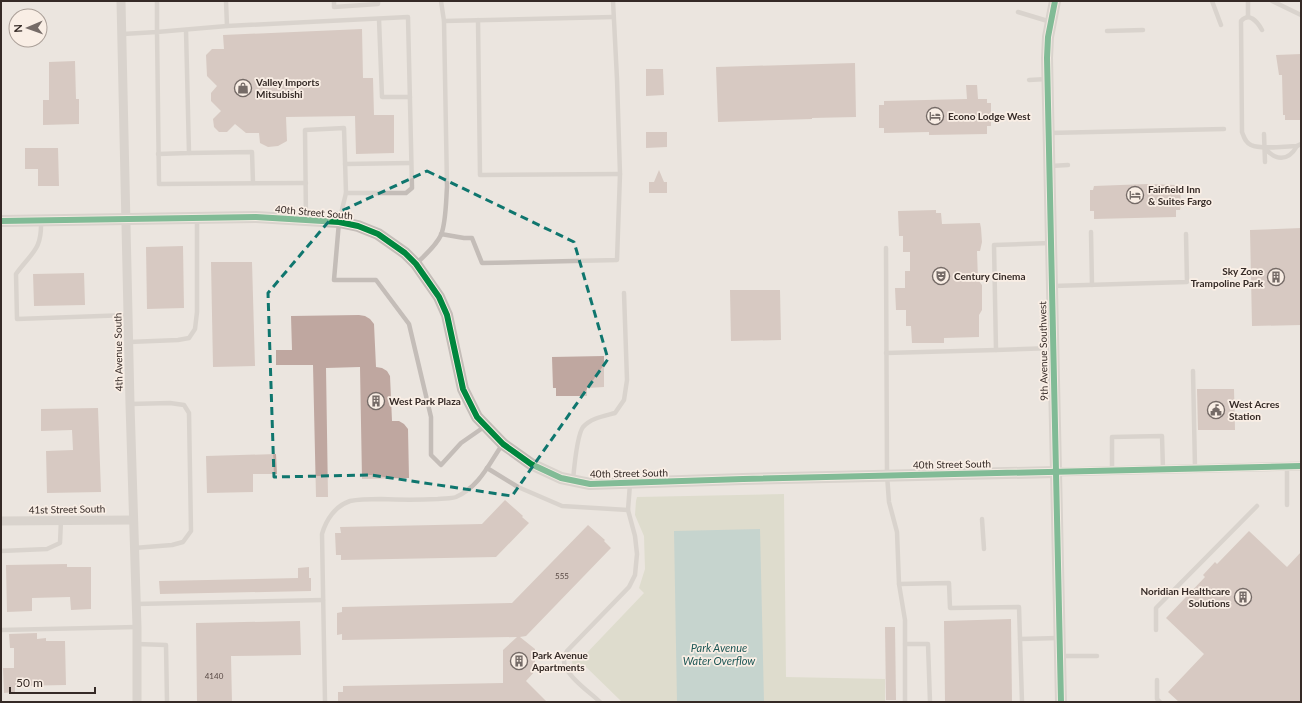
<svg xmlns="http://www.w3.org/2000/svg" width="1302" height="703" viewBox="0 0 1302 703" font-family="Lato,sans-serif">
<style>
.green{fill:#ced1b8}
.water{fill:#9abebb}
.building{fill:#bfa7a0}
.lines{fill:none;stroke-linecap:round;stroke-linejoin:round}
.service{stroke:#c4bdb8;stroke-width:4.5}
.minor{stroke:#c4bdb8;stroke-width:9}
.tertiary{stroke:#c4bdb8;stroke-width:12}
.cycleway-casing{stroke:#f9eee5;stroke-width:8}
.cycleway{stroke:#00873e;stroke-width:6}
.marked{fill:none;stroke:#0f766e;stroke-width:3;stroke-dasharray:8 5;stroke-linejoin:round}
.labels{text-anchor:middle;stroke-width:3.5;stroke-linejoin:round;paint-order:stroke}
.number-label{font-size:8px;fill:#584944}
.poi-label{font-size:10px;font-weight:bold;fill:#352a26;stroke:#f9eee5;text-anchor:start}
.street-label{font-size:10px;fill:#352a26;stroke:#f9eee5}
.water-label{font-size:11px;font-style:italic;fill:#1c5655;stroke:#f9eee5}
</style>
<rect width="100%" height="100%" fill="#ebe5df"/>
<!-- green -->
<polygon class="green" points="784,494 786,677 885,679 885,702 622,702 583,664 578,669 574,669 572,662 574,653 577,652 582,658 644,593 639,588 645,569 644,536 635,515 636,501 637,497"/>
<!-- water -->
<polygon class="water" points="760,529 764,702 677,702 674,531"/>
<!-- building -->
<g class="building">
<polygon points="362,29 363,78 373,78 374,115 394,115 394,153 356,154 355,116 286,117 287,141 278,146 268,147 260,143 259,133 246,133 235,124 227,132 219,132 214,127 213,119 221,111 211,101 211,93 217,86 207,76 206,55 212,49 224,49 223,35"/>
<polygon points="1301,54 1301,120 1285,120 1285,115 1283,115 1282,75 1279,75 1276,55"/>
<polygon points="75,61 76,99 79,99 79,124 43,125 43,100 49,100 49,62"/>
<polygon points="855,63 856,117 812,118 812,119 718,122 716,67"/>
<polygon points="646,69 663,69 664,95 646,96"/>
<polygon points="966,85 977,85 978,99 987,99 987,103 991,103 991,126 987,126 987,134 929,135 929,132 884,133 884,128 879,128 879,105 884,105 884,101 967,99"/>
<polygon points="646,132 667,132 667,147 646,148"/>
<polygon points="25,148 58,148 59,186 38,186 38,169 25,169"/>
<polygon points="659,170 664,182 667,182 667,193 649,193 649,182 654,182"/>
<polygon points="1147,184 1175,185 1175,188 1180,188 1181,204 1180,210 1176,210 1176,217 1094,219 1094,211 1090,211 1090,190 1093,190 1094,186"/>
<polygon points="936,210 936,213 941,213 942,224 980,223 981,228 982,242 980,251 977,251 978,280 982,285 982,310 979,315 979,337 944,338 944,343 912,343 911,326 906,326 906,310 896,310 895,288 905,288 905,271 910,271 910,252 903,252 903,236 899,236 898,211"/>
<polygon points="1301,228 1301,325 1252,326 1250,230"/>
<polygon points="183,246 184,308 147,309 146,247"/>
<polygon points="211,262 252,262 255,366 213,367"/>
<polygon points="84,273 85,305 34,306 33,274"/>
<polygon points="730,290 780,290 781,340 731,341"/>
<polygon points="359,315 365,316 370,319 374,324 376,367 382,368 387,371 390,376 392,421 399,421 404,424 408,429 409,478 362,479 360,367 326,368 328,497 316,497 313,365 276,365 276,350 292,350 291,316"/>
<polygon points="604,356 604,387 587,388 587,396 556,396 556,388 553,388 552,357"/>
<polygon points="1197,389 1234,389 1235,430 1198,430"/>
<polygon points="98,408 101,492 47,493 46,451 73,450 72,430 41,431 41,409"/>
<polygon points="276,454 277,474 253,474 253,492 207,493 206,456"/>
<polygon points="505,500 523,516 522,517 529,523 496,557 341,560 341,555 336,555 335,533 341,533 340,527 482,524"/>
<polygon points="588,525 605,540 604,541 611,548 526,636 520,637 535,649 535,671 526,681 547,702 338,702 338,692 343,692 343,686 503,683 503,650 517,637 342,640 342,634 337,635 337,613 342,612 342,607 512,603"/>
<polygon points="1249,531 1287,567 1301,552 1301,702 1179,702 1168,692 1204,654 1166,618 1205,577 1203,575 1215,562 1217,564"/>
<polygon points="67,564 67,567 91,567 91,609 71,610 70,597 32,598 32,611 7,612 6,565"/>
<polygon points="309,567 309,578 311,578 311,591 160,594 159,581 298,578 298,568"/>
<polygon points="1011,619 1012,702 945,702 944,621"/>
<polygon points="300,621 301,655 231,656 232,702 197,702 196,623"/>
<polygon points="885,627 895,627 896,700 886,700"/>
<polygon points="37,633 37,639 46,638 46,641 65,641 66,685 15,686 15,692 4,693 3,668 14,668 14,648 10,648 9,634"/>
</g>
<g class="lines">
<!-- service -->
<g class="service">
<polyline points="226,1 227,26"/>
<polyline points="334,1 334,7 378,4 378,1"/>
<polyline points="1212,1 1221,25"/>
<polyline points="1248,1 1248,16"/>
<polyline points="1272,1 1301,15"/>
<polyline points="1018,12 1051,22"/>
<polyline points="379,19 382,97 410,97"/>
<polyline points="478,20 480,175 620,174"/>
<polyline points="444,21 613,17"/>
<path d="M 1262,30 C 1257,21 1249,12 1241,21 L 1242,132 C 1244,137 1245,142 1251,145 C 1262,150 1285,146 1297,146 L 1301,144"/>
<polyline points="1107,31 1143,30"/>
<polyline points="123,34 157,32 157,1"/>
<polyline points="1029,80 1047,79"/>
<polyline points="1049,133 1224,129"/>
<polyline points="1264,134 1265,162"/>
<path d="M 1264,147 C 1275,161 1288,162 1297,146"/>
<polyline points="189,153 252,152 253,183"/>
<polyline points="158,154 189,153 186,30"/>
<polyline points="345,164 411,163"/>
<polyline points="1050,166 1068,165"/>
<polyline points="306,183 159,184 157,32 227,26 408,17 412,188 406,193 346,193 339,222 334,280 376,280 409,324 431,417 431,455 441,465 461,443 484,427"/>
<polyline points="306,220 305,130 344,128 346,193"/>
<path d="M 41,221 C 42,250 32,252 16,274 L 17,319 L 129,315"/>
<polyline points="1091,232 1092,285"/>
<polyline points="441,234 464,238 472,238 482,263 617,260 620,174 617,79 613,1"/>
<polyline points="1050,243 994,245 996,350 1053,348"/>
<polyline points="886,248 887,475 889,502 897,532 899,584 905,620 905,702"/>
<path d="M 416,264 C 425,255 436,246 441,235 C 446,223 446,201 447,187 L 444,21 L 441,1"/>
<polyline points="1053,286 1187,282 1186,234"/>
<polyline points="129,342 178,340 189,338 195,329 197,312 197,218"/>
<polyline points="886,353 996,350"/>
<polyline points="1193,371 1195,468"/>
<polyline points="130,404 170,403 184,405 189,413 191,531 183,542 172,545 134,548"/>
<polyline points="1287,467 1287,505"/>
<polyline points="487,468 518,487 562,506 628,510"/>
<polyline points="1112,470 1112,437 1162,436 1163,469"/>
<path d="M 573,480 C 574,469 577,435 583,427 C 591,418 604,416 615,413 L 624,400 L 627,380 L 624,293"/>
<polyline points="982,519 984,549"/>
<polyline points="1,551 47,549 60,543 61,520"/>
<polyline points="899,584 949,583 950,608 1019,607 1020,639"/>
<polyline points="135,604 323,600"/>
<polyline points="1,630 137,627"/>
<polyline points="1156,630 1156,608 1257,506"/>
<polyline points="137,644 166,645 167,702"/>
<polyline points="905,644 928,644 930,702"/>
<polyline points="1060,656 1097,656"/>
<polyline points="1157,680 1157,699 1160,702"/>
<path d="M 325,702 L 322,534 C 326,520 335,506 350,501 C 360,499 371,499 381,499 C 400,500 419,500 438,499 C 444,498 451,499 456,497 C 479,487 489,464 502,445"/>
<path d="M 600,702 C 591,693 563,674 564,660 C 564,657 566,653 567,651 L 629,587 L 635,575 L 637,554 L 635,536 L 628,510 L 630,484"/>
<polyline points="1022,702 1020,639 1058,638"/>
</g>
<!-- minor -->
<g class="minor">
<polyline points="121,1 130,404 137,627 137,702"/>
<polyline points="1056,472 1301,466"/>
<polyline points="1,521 133,520"/>
</g>
<!-- tertiary -->
<g class="tertiary">
<polyline points="1055,1 1048,37 1047,58 1061,702"/>
<polyline points="1,221 256,217 339,222 358,226 378,234 405,253 416,264 439,297 447,315 463,389 477,417 503,444 531,464 561,478 590,484 743,479 1056,472"/>
</g>
<!-- cycleway casing -->
<g class="cycleway-casing">
<g id="cycleway">
<polyline points="1055,1 1048,37 1047,58 1061,702"/>
<polyline points="1,221 256,217 339,222 358,226 378,234 405,253 416,264 439,297 447,315 463,389 477,417 503,444 531,464 561,478 590,484 743,479 1301,466"/>
</g>
</g>
<!-- cycleway -->
<use href="#cycleway" class="cycleway"/>
</g>
<!-- marked area -->
<path d="M0 0H1302V703H0ZM 427,171 L 574,242 L 608,359 L 512,496 L 371,475 L 274,477 L 268,293 L 335,214 Z" fill="#ebe5df" fill-opacity=".55" fill-rule="evenodd"/>
<path class="marked" d="M 427,171 L 574,242 L 608,359 L 512,496 L 371,475 L 274,477 L 268,293 L 335,214 Z"/>
<!-- icons -->
<defs>
<g id="shop-ring" transform="scale(0.9)"><circle r="9.5" fill="#f9eee5" stroke="#756b67" stroke-width="1.5"/><path d="M-5-2.5h2.3a2.7 3.5 0 0 1 5.4 0H5L5.5 6h-11ZM-1.5-2.5h3a1.5 2.3 0 0 0-3 0Z" fill="#756b67"/></g>
<g id="hotel-ring" transform="scale(0.9)"><circle r="9.5" fill="#f9eee5" stroke="#756b67" stroke-width="1.5"/><path d="M-6-4.5h1.5V1H6V5H4.5V3h-9V5H-6ZM-4 0a1.8 1.8 0 1 1 3.6 0ZM.5 0V-2.5h3Q6-2.5 6 0Z" fill="#756b67"/></g>
<g id="theatre-ring" transform="scale(0.9)"><circle r="9.5" fill="#f9eee5" stroke="#756b67" stroke-width="1.5"/><path d="M-5-5.5Q0-4 5-5.5V0Q5 5 0 6Q-5 5-5 0ZM-3.3-2.5H-1v1.5H-3.3ZM1-2.5H3.3v1.5H1ZM-2.8 1Q0 5.5 2.8 1Z" fill="#756b67"/></g>
<g id="building-ring" transform="scale(0.9)"><circle r="9.5" fill="#f9eee5" stroke="#756b67" stroke-width="1.5"/><path d="M-4-6H4V6H1V3H-1V6H-4ZM-2.5-4.3h1.7v1.8h-1.7ZM.8-4.3h1.7v1.8H.8ZM-2.5-1h1.7V.8h-1.7ZM.8-1h1.7V.8H.8Z" fill="#756b67"/></g>
<g id="civic-ring" transform="scale(0.9)"><circle r="9.5" fill="#f9eee5" stroke="#756b67" stroke-width="1.5"/><path d="M-.6-6.5H3V-4.5H.6V-3L4-1V1h2V6H-6V1h2V-1L-.6-3ZM-1.2 2.5V6h2.4V2.5Z" fill="#756b67"/></g>
</defs>
<g fill-rule="evenodd">
<use href="#shop-ring" x="243" y="88"/>
<use href="#hotel-ring" x="935" y="116"/>
<use href="#hotel-ring" x="1135" y="195"/>
<use href="#theatre-ring" x="941" y="276"/>
<use href="#building-ring" x="1276" y="277"/>
<use href="#building-ring" x="376" y="401"/>
<use href="#civic-ring" x="1216" y="410"/>
<use href="#building-ring" x="1243" y="597"/>
<use href="#building-ring" x="519" y="661"/>
</g>
<g class="labels">
<!-- number labels -->
<g class="number-label">
<text x="562" y="579">555</text>
<text x="214" y="679">4140</text>
</g>
<!-- poi labels -->
<g class="poi-label">
<text x="256" y="86">Valley Imports<tspan x="256" dy="12">Mitsubishi</tspan></text>
<text x="948" y="120">Econo Lodge West</text>
<text x="1148" y="193">Fairfield Inn<tspan x="1148" dy="12">&amp; Suites Fargo</tspan></text>
<text x="1263" y="275" text-anchor="end">Sky Zone<tspan x="1263" dy="12">Trampoline Park</tspan></text>
<text x="954" y="280">Century Cinema</text>
<text x="389" y="405">West Park Plaza</text>
<text x="1229" y="408">West Acres<tspan x="1229" dy="12">Station</tspan></text>
<text x="1230" y="595" text-anchor="end">Noridian Healthcare<tspan x="1230" dy="12">Solutions</tspan></text>
<text x="532" y="659">Park Avenue<tspan x="532" dy="12">Apartments</tspan></text>
</g>
<!-- street labels -->
<g class="street-label">
<text transform="translate(314 212) rotate(5)" y="4">40th Street South</text>
<text transform="translate(1043 351) rotate(-91)" y="4">9th Avenue Southwest</text>
<text transform="translate(118 352) rotate(-91)" y="4">4th Avenue South</text>
<text transform="translate(952 464) rotate(-1)" y="4">40th Street South</text>
<text transform="translate(629 473) rotate(-1)" y="4">40th Street South</text>
<text transform="translate(67 509) rotate(-1)" y="4">41st Street South</text>
</g>
<!-- water labels -->
<g class="water-label">
<text x="719" y="652">Park Avenue<tspan x="719" dy="13">Water Overflow</tspan></text>
</g>
</g>
<!-- border -->
<rect width="1302" height="703" fill="none" stroke="#352a26" stroke-width="4"/>
<!-- north arrow -->
<g transform="translate(28 28) rotate(268)"><circle r="19" fill="#f9eee5" stroke="#aba099"/>
<path d="M0-3L7 15L0 10L-7 15Z" fill="#756b67"/>
<text y="-6" font-size="11" font-weight="bold" text-anchor="middle" fill="#352a26">N</text>
</g>
<!-- scale -->
<path d="M10 687v6h85v-6" fill="none" stroke="#352a26" stroke-width="2"/>
<text x="16" y="687" font-size="12" fill="#352a26" stroke="#f9eee5" stroke-width="3" paint-order="stroke">50 m</text>
</svg>
